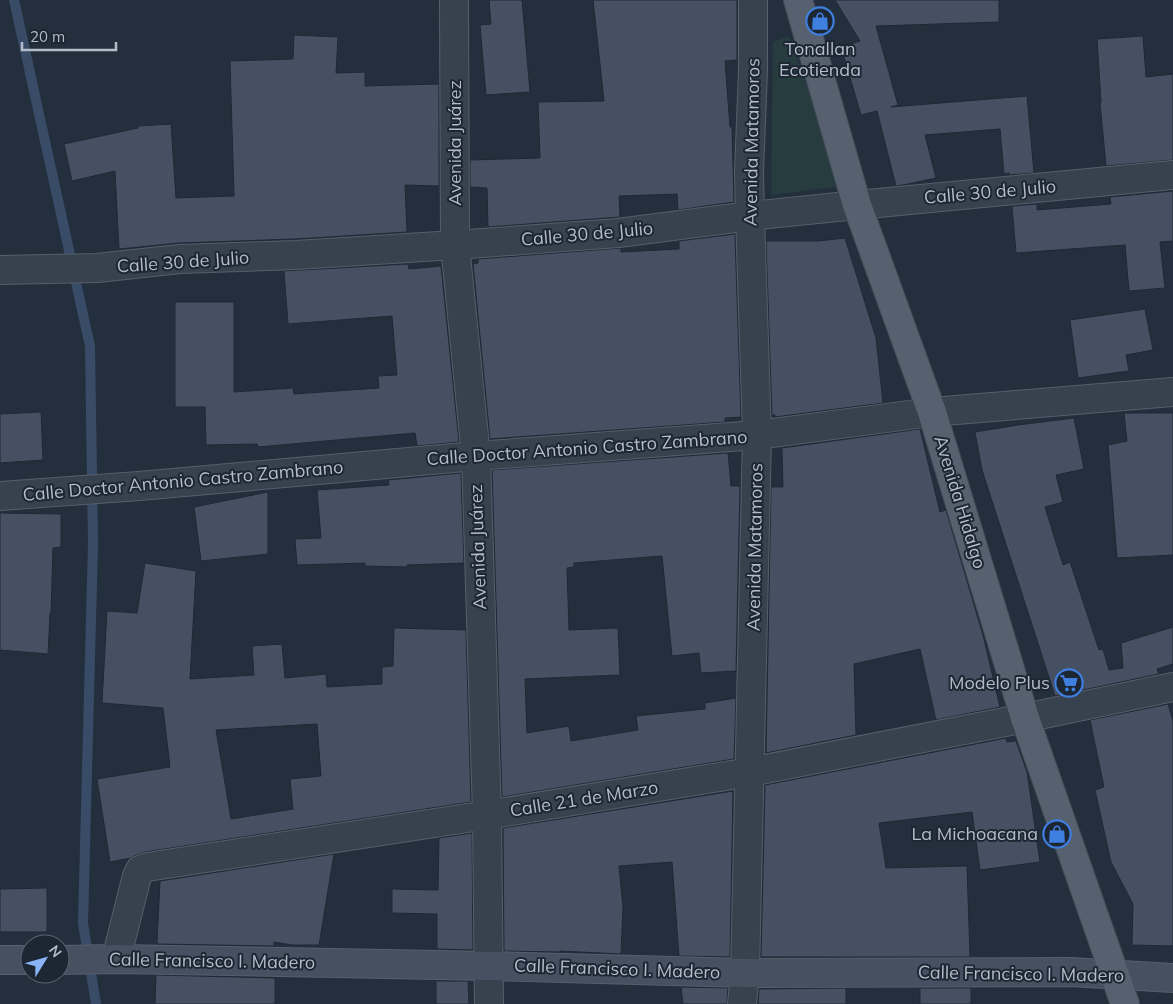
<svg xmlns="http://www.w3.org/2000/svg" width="1173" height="1004" viewBox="0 0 1173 1004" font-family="Mulish,sans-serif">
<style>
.green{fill:#263c3f}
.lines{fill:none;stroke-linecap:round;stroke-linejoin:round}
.stream{stroke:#394c67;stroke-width:10}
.building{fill:#455162;stroke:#1f2835;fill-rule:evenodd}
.minor-casing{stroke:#565f6c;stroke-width:30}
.secondary-casing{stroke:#565f6c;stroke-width:30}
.primary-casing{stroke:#414a57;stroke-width:30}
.minor{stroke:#38414e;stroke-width:28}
.secondary{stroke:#465061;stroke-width:28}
.primary{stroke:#56606e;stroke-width:28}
.labels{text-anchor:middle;stroke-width:4;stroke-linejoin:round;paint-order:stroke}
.poi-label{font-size:18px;fill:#b4bcc9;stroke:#1d2633;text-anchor:end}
.street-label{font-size:18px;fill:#b4bcc9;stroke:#1d2633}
</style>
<rect width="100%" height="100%" fill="#242f3e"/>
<!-- green -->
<polygon class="green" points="789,36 843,186 771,195 773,42"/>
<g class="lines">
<!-- stream -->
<polyline class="stream" points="14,0 90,346 93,543 83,923 96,1004"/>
</g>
<!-- building -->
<g class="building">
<polygon points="489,0 522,0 530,92 486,95 480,25 491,24"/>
<polygon points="593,0 737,0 737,60 725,61 730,127 732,127 734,202 678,210 677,194 619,196 620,217 488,227 487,188 470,187 470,160 540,158 538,102 604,101"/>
<polygon points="835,0 999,0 999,22 876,26 898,105 891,107 1027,96 1034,173 1009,175 1009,173 1004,174 1000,129 925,135 936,178 908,184 896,186 877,111 861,115 841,47 860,41"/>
<polygon points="294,35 338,37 336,73 365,72 365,86 439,84 439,186 405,185 407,232 295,239 179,243 119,249 115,171 72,181 64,144 138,128 138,126 171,124 176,198 234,196 230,61 293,59"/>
<polygon points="1143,36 1146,77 1173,74 1173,160 1106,166 1100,103 1101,102 1097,39"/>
<polygon points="1173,191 1173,241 1160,242 1165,288 1129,291 1125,245 1016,253 1012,206 1037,204 1037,210 1111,204 1110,197"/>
<polygon points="735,234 741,417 725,418 725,422 490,439 473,264 478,263 478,259 621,248 621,252 679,249 679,241"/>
<polygon points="845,238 876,338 883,403 775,417 775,415 772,415 766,241 818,241"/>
<polygon points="408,264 409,269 441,266 459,442 417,446 415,433 258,447 257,444 206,445 205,407 175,407 175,302 234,302 234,392 293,388 294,394 379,388 378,376 397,375 392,316 288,324 284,271"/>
<polygon points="1145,309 1153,350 1126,355 1129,371 1078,378 1070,320"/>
<polygon points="41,412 43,460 0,463 0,414"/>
<polygon points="1124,413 1173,413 1173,555 1117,558 1108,445 1127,441"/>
<polygon points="1074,418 1084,469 1056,475 1063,502 1045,507 1063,565 1070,562 1099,650 1103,649 1109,670 1123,668 1121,643 1173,627 1173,664 1157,669 1159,674 1055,696 982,470 975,432 1018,425"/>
<polygon points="920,429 940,512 946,510 983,635 1000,707 936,720 920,649 854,664 856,735 766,753 771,487 783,487 782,448"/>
<polygon points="728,453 731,486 740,486 736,671 701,673 699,653 672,656 662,556 574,563 574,567 567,568 569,630 618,628 620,675 525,679 527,733 569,726 571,741 638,730 636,716 705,709 705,703 736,698 734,759 502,797 492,470"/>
<polygon points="461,473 464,563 407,565 408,567 365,566 365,563 297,565 295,539 321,538 317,490 389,485 388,480"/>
<polygon points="268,492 268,554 201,561 194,507"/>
<polygon points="0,513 61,514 61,547 53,548 51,613 50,613 48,654 0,650"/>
<path d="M 145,563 L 196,571 L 190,679 L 254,675 L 252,646 L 282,644 L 285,678 L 326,674 L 327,687 L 382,684 L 382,667 L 393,666 L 394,628 L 466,630 L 471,802 L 145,852 L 134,856 L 131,858 L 110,862 L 97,779 L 170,767 L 163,708 L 102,703 L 107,611 L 137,613 ZM 317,724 L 321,776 L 290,779 L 293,809 L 231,819 L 216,730 Z"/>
<polygon points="1168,704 1173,721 1173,946 1132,945 1133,904 1111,862 1095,790 1104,787 1090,720"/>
<polygon points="1006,738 1007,742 1016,741 1027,772 1040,862 980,870 972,812 879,823 886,868 967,866 970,957 761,957 765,785"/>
<polygon points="733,791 730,957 679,956 672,862 619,866 623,907 621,954 560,951 561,952 504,951 503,828"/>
<polygon points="472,833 473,950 437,949 437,914 392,913 392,889 438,890 439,838"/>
<polygon points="334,854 319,945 292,945 274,942 274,946 157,944 160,881"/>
<polygon points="47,888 47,932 0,932 0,889"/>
<polygon points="156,975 275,978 275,1004 155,1004"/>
<polygon points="436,981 468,981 469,1004 436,1004"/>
<polygon points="681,987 728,988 727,1004 683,1004"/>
<polygon points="846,988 846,1004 758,1004 759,989"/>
<rect x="920" y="988" width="51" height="16"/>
</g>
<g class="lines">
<!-- minor casing -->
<g class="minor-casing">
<g id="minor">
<polyline points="454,0 455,245 476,456 487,815 489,1004"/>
<polyline points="0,270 97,268 180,259 296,255 455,245 618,233 750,216 857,205 1173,175"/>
<polyline points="0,496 139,486 476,456 757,435 932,412 1173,392"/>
<polyline points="116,959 137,876 140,870 147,867 487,815 750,772 1025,718 1173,687"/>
<polyline points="742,1004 745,973 757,435 750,216 749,172 753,70 753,0"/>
</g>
</g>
<!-- secondary casing -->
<g class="secondary-casing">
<g id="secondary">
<polyline points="0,960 30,960"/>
<polyline points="60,960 116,959 490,966 745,973 1071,972 1173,978"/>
</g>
</g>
<!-- primary casing -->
<g class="primary-casing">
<polyline id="primary" points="798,0 857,205 932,412 1025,718 1125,1004"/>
</g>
<!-- minor -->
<use href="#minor" class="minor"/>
<!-- secondary -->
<use href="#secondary" class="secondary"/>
<!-- primary -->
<use href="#primary" class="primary"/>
</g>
<!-- icons -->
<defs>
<g id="shop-ring" transform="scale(1.4375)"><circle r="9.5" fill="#1d2633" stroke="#3f7fe0" stroke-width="1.5"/><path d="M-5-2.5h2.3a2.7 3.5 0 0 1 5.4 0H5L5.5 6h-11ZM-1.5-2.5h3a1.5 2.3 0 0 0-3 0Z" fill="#3f7fe0"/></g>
<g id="supermarket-ring" transform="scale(1.4375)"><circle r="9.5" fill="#1d2633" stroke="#3f7fe0" stroke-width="1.5"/><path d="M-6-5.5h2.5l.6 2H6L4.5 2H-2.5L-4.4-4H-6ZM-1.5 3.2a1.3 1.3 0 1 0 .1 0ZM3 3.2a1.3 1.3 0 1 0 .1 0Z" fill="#3f7fe0"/></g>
</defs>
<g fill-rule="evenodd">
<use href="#shop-ring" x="820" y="21"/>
<use href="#supermarket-ring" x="1069" y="683"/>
<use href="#shop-ring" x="1057" y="834"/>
</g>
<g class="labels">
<!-- poi labels -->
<g class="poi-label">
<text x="820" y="55" text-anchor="middle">Tonallan<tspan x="820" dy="21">Ecotienda</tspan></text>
<text x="1050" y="689">Modelo Plus</text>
<text x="1038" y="840">La Michoacana</text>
</g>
<!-- street labels -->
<g class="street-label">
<text transform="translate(752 142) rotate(-89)" y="6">Avenida Matamoros</text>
<text transform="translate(455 143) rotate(-90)" y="6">Avenida Juárez</text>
<text transform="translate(990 192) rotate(-5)" y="6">Calle 30 de Julio</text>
<text transform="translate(587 234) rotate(-5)" y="6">Calle 30 de Julio</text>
<text transform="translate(183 262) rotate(-4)" y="6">Calle 30 de Julio</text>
<text transform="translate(587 448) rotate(-4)" y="6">Calle Doctor Antonio Castro Zambrano</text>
<text transform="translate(183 481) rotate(-5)" y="6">Calle Doctor Antonio Castro Zambrano</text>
<text transform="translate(960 502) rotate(73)" y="6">Avenida Hidalgo</text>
<text transform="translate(478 547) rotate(-92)" y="6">Avenida Juárez</text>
<text transform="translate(755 547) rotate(-89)" y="6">Avenida Matamoros</text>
<text transform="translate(584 799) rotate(-9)" y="6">Calle 21 de Marzo</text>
<text transform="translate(212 961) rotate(1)" y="6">Calle Francisco I. Madero</text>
<text transform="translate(617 969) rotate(2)" y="6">Calle Francisco I. Madero</text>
<text transform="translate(1021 974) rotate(1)" y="6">Calle Francisco I. Madero</text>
</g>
</g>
<!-- north arrow -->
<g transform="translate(45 959) rotate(53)"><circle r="24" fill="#1d2633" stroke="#59626f"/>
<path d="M0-4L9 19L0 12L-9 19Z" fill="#8ab4f8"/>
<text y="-8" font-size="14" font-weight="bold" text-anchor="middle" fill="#b4bcc9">N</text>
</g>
<!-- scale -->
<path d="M22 42v8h94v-8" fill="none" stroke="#b4bcc9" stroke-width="2.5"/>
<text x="30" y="42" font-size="15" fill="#b4bcc9" stroke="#1d2633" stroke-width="4" paint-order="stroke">20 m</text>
</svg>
